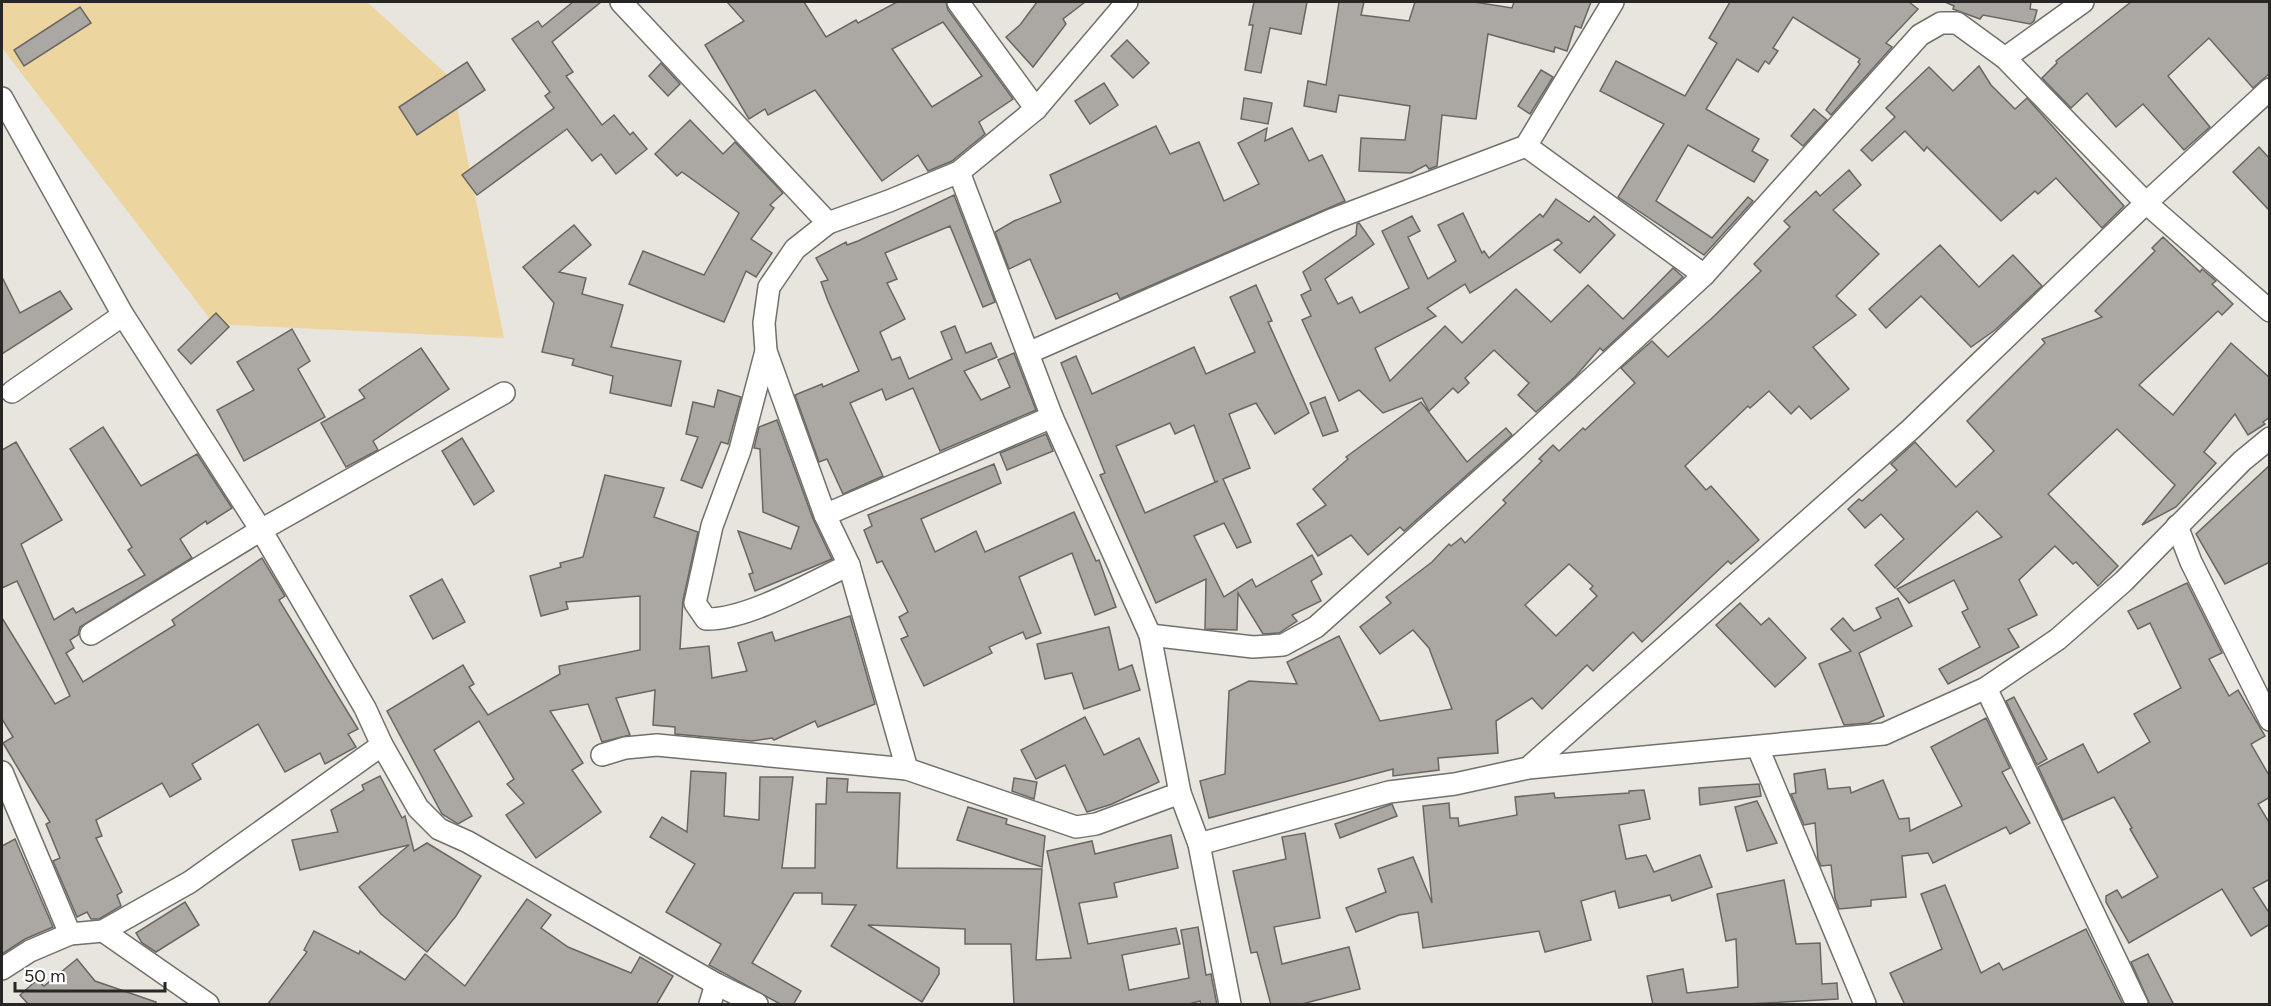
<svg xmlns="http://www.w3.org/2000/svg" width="2271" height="1006" viewBox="0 0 2271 1006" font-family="Figtree,sans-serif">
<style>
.green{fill:#edd5a0}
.building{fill:#aba8a3;stroke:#6a6762;stroke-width:1.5;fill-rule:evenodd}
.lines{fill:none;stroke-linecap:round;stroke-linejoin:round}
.minor-casing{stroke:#72706a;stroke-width:24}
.minor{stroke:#fff;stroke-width:21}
</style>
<rect width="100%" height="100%" fill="#e8e5df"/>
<!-- green -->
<polygon class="green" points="2,2 367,2 451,78 504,338 214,324 2,48"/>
<!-- building -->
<g class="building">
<polygon points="573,2 601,2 552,42 573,72 566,76 602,125 614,115 630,135 633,132 647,149 616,174 601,154 592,161 567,129 477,195 462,175 554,108 545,96 550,92 512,39 538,21 542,27"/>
<path d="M 727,2 L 804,2 L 826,37 L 856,20 L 858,23 L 897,2 L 946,2 L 948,10 L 1013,99 L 979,122 L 985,134 L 952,161 L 928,171 L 918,155 L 882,181 L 815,90 L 768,115 L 765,109 L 749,119 L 705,45 L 744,21 ZM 943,22 L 982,76 L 932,107 L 892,49 Z"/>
<polygon points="1037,2 1085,2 1063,19 1066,24 1033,67 1006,37 1020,25"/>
<polygon points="1254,2 1307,2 1301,34 1270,28 1261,73 1245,70 1253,25 1249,25"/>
<polygon points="1339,2 1364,2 1361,15 1409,21 1415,2 1474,2 1512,8 1514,2 1591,2 1581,28 1575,26 1567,51 1555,47 1554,52 1488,34 1476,119 1442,115 1437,166 1429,169 1426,165 1411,173 1359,171 1361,138 1405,140 1410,106 1339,95 1336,112 1304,106 1308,81 1326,85"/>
<polygon points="1730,2 1909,2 1918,9 1886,43 1892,47 1831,115 1826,110 1860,64 1858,62 1860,59 1793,17 1773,48 1778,51 1769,64 1765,61 1758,72 1737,59 1706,109 1759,139 1752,151 1768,160 1754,182 1688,145 1656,201 1712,238 1748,197 1753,201 1704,255 1618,197 1664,124 1600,91 1616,61 1685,96 1717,43 1709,38"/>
<polygon points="1945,2 2031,2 2030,9 2037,10 2034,21 2030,24 1983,15 1980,19 1953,9 1954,6"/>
<polygon points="2131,2 2270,2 2270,73 2253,88 2209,38 2168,76 2210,127 2184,150 2143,104 2116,127 2087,93 2071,108 2042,78 2057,63 2056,61"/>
<polygon points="80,7 91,23 24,66 14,50"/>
<polygon points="1127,40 1149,63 1133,78 1111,56"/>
<polygon points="467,62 485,90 417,135 399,107"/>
<polygon points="661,63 680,84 668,96 649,76"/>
<polygon points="1979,66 1991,85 2015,109 2027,98 2124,206 2102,228 2056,178 2038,194 2035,191 2001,221 1927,147 1924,151 1905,131 1872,161 1861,150 1895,117 1886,108 1929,67 1953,91"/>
<polygon points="1541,70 1553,77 1530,114 1518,106"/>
<polygon points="1104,83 1118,105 1090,124 1075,101"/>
<polygon points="1244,98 1272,103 1268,124 1241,119"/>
<polygon points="1814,109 1827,120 1803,146 1791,136"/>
<polygon points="690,120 723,154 735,142 783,193 770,205 774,208 751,239 772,253 756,277 746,271 724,322 629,284 643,251 704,275 739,213 682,172 677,176 655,154"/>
<polygon points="1156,126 1170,154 1199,142 1224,201 1259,184 1238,143 1267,128 1265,141 1292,128 1309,161 1322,155 1345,201 1120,299 1117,293 1056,319 1030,259 1009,269 995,232 1014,221 1061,202 1050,175"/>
<polygon points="2259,147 2270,159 2270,211 2233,172"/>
<path d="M 1849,170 L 1861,185 L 1833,210 L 1879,254 L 1836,296 L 1856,315 L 1813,347 L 1849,389 L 1811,419 L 1799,406 L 1791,414 L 1769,391 L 1750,408 L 1748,406 L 1685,466 L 1706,490 L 1711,486 L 1759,540 L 1731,564 L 1728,561 L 1642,642 L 1633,632 L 1593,671 L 1587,665 L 1542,709 L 1532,698 L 1496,721 L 1498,753 L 1438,758 L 1439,770 L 1393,776 L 1393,769 L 1209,818 L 1200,781 L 1225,774 L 1229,691 L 1249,681 L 1297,684 L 1287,662 L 1339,636 L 1380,721 L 1452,709 L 1429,648 L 1413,630 L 1380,654 L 1360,627 L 1391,603 L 1386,597 L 1432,562 L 1449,544 L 1451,546 L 1461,538 L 1465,543 L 1506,503 L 1503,500 L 1542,461 L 1539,459 L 1553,445 L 1559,451 L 1583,428 L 1585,430 L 1635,383 L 1621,368 L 1652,341 L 1668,357 L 1711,319 L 1761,271 L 1754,264 L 1790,227 L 1784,221 L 1816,191 L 1820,196 ZM 1569,564 L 1593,586 L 1590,589 L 1597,596 L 1556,636 L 1525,605 Z"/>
<polygon points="954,195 995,302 983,307 950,226 885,253 897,279 887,283 905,319 880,332 892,360 900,357 909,379 952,359 941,332 955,326 966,353 991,343 997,357 964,371 981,400 1010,387 998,360 1014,353 1036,410 940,451 913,388 886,400 882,389 850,403 883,476 843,494 827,459 819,462 795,395 822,384 823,387 859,371 828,301 821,282 828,280 816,258 846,242 847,245 858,241"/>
<polygon points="1556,199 1589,222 1594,216 1615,235 1580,273 1554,250 1562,243 1558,239 1470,293 1465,284 1427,308 1436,316 1375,348 1390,381 1445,326 1462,343 1516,289 1551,322 1588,285 1623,319 1673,268 1683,277 1603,351 1600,348 1575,377 1536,412 1518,395 1529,383 1494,350 1465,378 1469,383 1458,393 1453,388 1429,411 1422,398 1383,413 1359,390 1339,401 1302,320 1311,316 1301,295 1311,290 1303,272 1356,235 1357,224 1359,223 1374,244 1325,279 1338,304 1352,297 1360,313 1409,288 1382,231 1412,216 1420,231 1408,237 1428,279 1456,261 1438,225 1463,213 1482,253 1484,251 1489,258 1540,214 1543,217"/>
<polygon points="574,225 591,245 559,272 586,278 582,294 623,305 611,347 681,361 671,406 610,393 613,376 572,365 574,359 542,352 554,303 523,267"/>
<polygon points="2163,237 2200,272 2202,269 2216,281 2212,284 2233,304 2222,315 2218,311 2139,385 2173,415 2231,343 2270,378 2270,417 2263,422 2265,424 2248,435 2235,414 2204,452 2216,463 2176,507 2142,525 2175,485 2117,429 2048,494 2118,566 2098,586 2076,562 2073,564 2055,546 2019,580 2037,615 2008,629 2019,647 1948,684 1939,669 1980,647 1962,612 1968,609 1954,580 1909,603 1897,589 2002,537 1977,511 1895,588 1875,565 1904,539 1881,514 1865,528 1848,509 1859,499 1862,501 1897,470 1891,464 1915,442 1956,487 1994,451 1967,421 2045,343 2042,339 2102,317 2095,311 2155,251 2152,248"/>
<polygon points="1940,245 1979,287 2013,255 2042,286 1995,330 1971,347 1921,296 1886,328 1869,309"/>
<polygon points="2,277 20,313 60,291 72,309 2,354"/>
<path d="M 1256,285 L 1272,321 L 1268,322 L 1309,413 L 1275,434 L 1256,403 L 1229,414 L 1250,468 L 1223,479 L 1251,542 L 1237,548 L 1224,523 L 1194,536 L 1224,597 L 1252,579 L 1256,587 L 1312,555 L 1322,574 L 1311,581 L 1321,601 L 1292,615 L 1297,621 L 1279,633 L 1263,634 L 1238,593 L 1237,630 L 1205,629 L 1206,579 L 1156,603 L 1100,475 L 1105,473 L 1061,363 L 1076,356 L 1092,394 L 1194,347 L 1206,374 L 1255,352 L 1230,297 ZM 1170,423 L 1175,434 L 1194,425 L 1215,482 L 1218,481 L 1145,513 L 1116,446 Z"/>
<polygon points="216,313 229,327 191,364 178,350"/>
<polygon points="292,329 310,361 298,369 325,417 244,461 217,410 254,390 237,362"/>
<polygon points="421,348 449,389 373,441 378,450 346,467 321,423 365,398 359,390"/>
<polygon points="718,390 741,397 728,444 721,442 702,488 681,480 698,437 686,434 693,402 714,407"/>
<polygon points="1325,397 1338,431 1323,436 1310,403"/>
<polygon points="1421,402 1467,462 1506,428 1512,435 1404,531 1400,527 1368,555 1351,535 1318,556 1297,524 1326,505 1313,489 1348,459 1346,457"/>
<polygon points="777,420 813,519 832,559 755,591 749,574 753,573 738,531 791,549 799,527 763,512 760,449 754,448 759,427"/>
<polygon points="103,427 141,486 197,454 232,508 207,524 206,521 180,539 192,558 80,627 78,635 70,640 74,648 66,653 83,682 175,625 172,620 262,558 285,596 279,600 358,729 348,734 356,747 325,764 320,753 285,772 258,724 192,764 201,779 170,797 162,783 96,820 102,836 96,838 122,892 117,895 121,906 99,919 91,919 87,912 77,917 53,861 60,858 46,824 50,822 3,743 13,737 2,719 2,618 55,704 70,696 17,581 2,588 2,450 16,442 62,520 21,544 54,620 73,608 76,613 145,575 128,550 132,547 70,449"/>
<polygon points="1046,434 1053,451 1007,470 1000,453"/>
<polygon points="462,438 494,491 474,505 442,451"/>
<polygon points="994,464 1001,483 921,519 935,552 976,531 985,552 1074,512 1096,561 1099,560 1116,607 1095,615 1072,553 1019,577 1041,633 1026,639 1023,632 989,647 992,653 924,686 901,639 908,636 899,617 908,612 882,561 877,563 864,530 872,526 868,515"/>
<polygon points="2270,465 2270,562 2225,584 2196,534"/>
<polygon points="605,475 664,488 654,517 698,532 683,600 680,649 709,646 712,678 747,671 738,643 772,632 775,641 850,616 875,704 818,727 815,721 774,740 772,738 752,741 675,734 675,727 653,725 655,690 616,698 630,735 602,742 588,704 550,711 583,763 572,770 601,812 536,858 506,815 524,803 507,784 514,779 479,721 434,750 472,816 458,824 442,814 387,711 463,665 474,684 469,687 488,715 560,674 559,666 640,650 640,596 566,602 568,609 541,616 530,576 561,567 560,563 583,557"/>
<polygon points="442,579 465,622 433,639 410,596"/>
<polygon points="2187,583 2222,653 2209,659 2229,696 2238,690 2265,736 2251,744 2270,777 2270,797 2258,804 2270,824 2270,879 2253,888 2270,914 2270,924 2251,936 2222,889 2129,943 2106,902 2106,896 2117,890 2122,898 2158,877 2130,829 2132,828 2114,797 2063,820 2038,767 2083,744 2098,773 2150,742 2134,714 2181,688 2150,623 2138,629 2128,611"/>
<polygon points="1898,598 1912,626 1859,653 1884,716 1868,723 1844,725 1819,664 1851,651 1831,629 1843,618 1854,631 1881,618 1876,608"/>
<polygon points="1740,603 1761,625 1769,618 1806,658 1775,687 1716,625"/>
<polygon points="1109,627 1119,670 1132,665 1140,690 1084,709 1072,673 1045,679 1037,644"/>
<polygon points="2014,697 2047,759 2037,765 2006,701"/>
<polygon points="1085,717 1104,755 1139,738 1159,782 1112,804 1087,812 1065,765 1036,779 1021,750"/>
<polygon points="1986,718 2010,768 2002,772 2030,823 2010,834 2006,827 1933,863 1928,853 1902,856 1906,897 1871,900 1871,906 1839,909 1835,898 1831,865 1821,866 1818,859 1815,823 1804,825 1791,794 1796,793 1794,774 1825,769 1828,789 1850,787 1851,793 1883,780 1899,819 1909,818 1910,831 1962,806 1931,747"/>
<polygon points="691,771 726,773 724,816 759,820 760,777 793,777 782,868 815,868 816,804 826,804 827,778 848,779 847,792 900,793 897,868 1042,869 1036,960 1071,958 1047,851 1092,841 1095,854 1171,835 1178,868 1114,883 1117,897 1079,903 1088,944 1176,928 1180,944 1122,955 1129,990 1189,978 1181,930 1198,927 1206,975 1211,974 1217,1005 1201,1005 1200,1001 1185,1005 1014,1005 1011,944 965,944 965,929 868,925 939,968 939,974 922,1002 831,946 856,905 822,904 822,893 794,893 752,963 801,991 793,1005 782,1005 709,965 721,944 666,912 695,864 650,837 662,817 687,832"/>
<polygon points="380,776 402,818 405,816 414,851 427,843 481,876 456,916 427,952 381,914 359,887 409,845 300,870 292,840 338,832 331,810 364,790 362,785"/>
<polygon points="1014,778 1037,782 1034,799 1012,791"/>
<polygon points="1759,784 1761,796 1700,805 1699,788"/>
<polygon points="1644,790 1650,819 1619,825 1626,859 1646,855 1654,872 1700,855 1712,887 1672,901 1670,895 1619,908 1615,891 1581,901 1591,940 1545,952 1539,931 1423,948 1418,912 1399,915 1356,932 1346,908 1386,892 1378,869 1413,857 1432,903 1423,806 1449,803 1450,818 1458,818 1459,826 1517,815 1515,797 1554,793 1555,798 1629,793 1629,791"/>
<polygon points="1757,801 1777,843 1747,851 1735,807"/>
<polygon points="1392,804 1397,816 1340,838 1335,824"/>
<polygon points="968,807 1007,819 1006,824 1045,836 1042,867 957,840"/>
<polygon points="1305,833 1320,918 1274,927 1282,964 1349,947 1360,989 1298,1005 1271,1005 1257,952 1251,953 1233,871 1286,859 1282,837"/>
<polygon points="15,839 53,927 25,939 2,954 2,846"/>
<polygon points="1784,880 1796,944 1820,943 1822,984 1837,983 1838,999 1729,1005 1653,1005 1647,976 1683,969 1687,993 1738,987 1736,939 1726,941 1717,894"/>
<polygon points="1945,885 1981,973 1999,963 2003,970 2086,929 2123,1005 1905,1005 1890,973 1942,949 1921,894"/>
<polygon points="527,899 551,915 541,928 568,947 631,973 640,957 673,976 656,1005 267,1005 307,952 304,950 314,931 359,954 360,951 405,980 425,954 465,986"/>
<polygon points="185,902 199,925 156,952 142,943 136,933"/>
<polygon points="2148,954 2174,1005 2150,1005 2131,962"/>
<polygon points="77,959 95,981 156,1002 156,1005 29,1005 20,995 37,980 44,986"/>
</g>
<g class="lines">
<!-- minor casing -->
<g class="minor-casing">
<g id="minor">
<polyline points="621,2 828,223"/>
<polyline points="958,2 1036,109"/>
<polyline points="2005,58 2083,2"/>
<polyline points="2,98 123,315 261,530 365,708 382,745 418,808 439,829 468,842 716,984 757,1004"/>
<polyline points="1526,146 1704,275"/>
<polyline points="959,172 1052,417 1150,635 1180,793 1199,844 1230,1004"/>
<polyline points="766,351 825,515 849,565 907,769"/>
<polyline points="1028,353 1331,220 1526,146 1613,2"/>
<polyline points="12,392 123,315"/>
<polyline points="825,515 1052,417"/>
<polyline points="2177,526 2191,562 2270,720"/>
<path d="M 849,565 C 810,583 747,620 706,619 L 695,603 L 712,526 L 740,450 L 766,351 L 764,323 L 769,287 L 795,249 L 828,223 L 889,201 L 959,172 L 1036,109 L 1127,2"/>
<polyline points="91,634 261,530 504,393"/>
<polyline points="1150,635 1253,647 1283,645 1316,627 1514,450 1704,275 1920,35 1941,23 1957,23 2005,58 2146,203 2270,311"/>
<polyline points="1986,688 2137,1004"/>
<polyline points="1758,748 1865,1004"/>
<polyline points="602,755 625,748 657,745 907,769 1076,827 1096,824 1180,793"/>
<polyline points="1528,768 1911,429 2146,203 2270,89"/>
<polyline points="2,772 70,934"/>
<polyline points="1199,844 1389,792 1455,784 1528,768 1884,734 1986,688 2058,639 2124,581 2242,461 2270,438"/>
<polyline points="103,931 208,1004"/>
<polyline points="2,969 30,951 70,934 103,931 190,882 382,745"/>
<polyline points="710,1004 716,984"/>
</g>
</g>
<!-- minor -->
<use href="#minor" class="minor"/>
</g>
<!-- border -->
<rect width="2271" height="1006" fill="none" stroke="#272624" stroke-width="6"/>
<!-- scale -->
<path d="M15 982v9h150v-9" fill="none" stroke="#272624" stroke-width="3"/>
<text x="24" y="982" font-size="18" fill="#272624" stroke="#ffffff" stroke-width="4.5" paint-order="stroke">50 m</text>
</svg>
